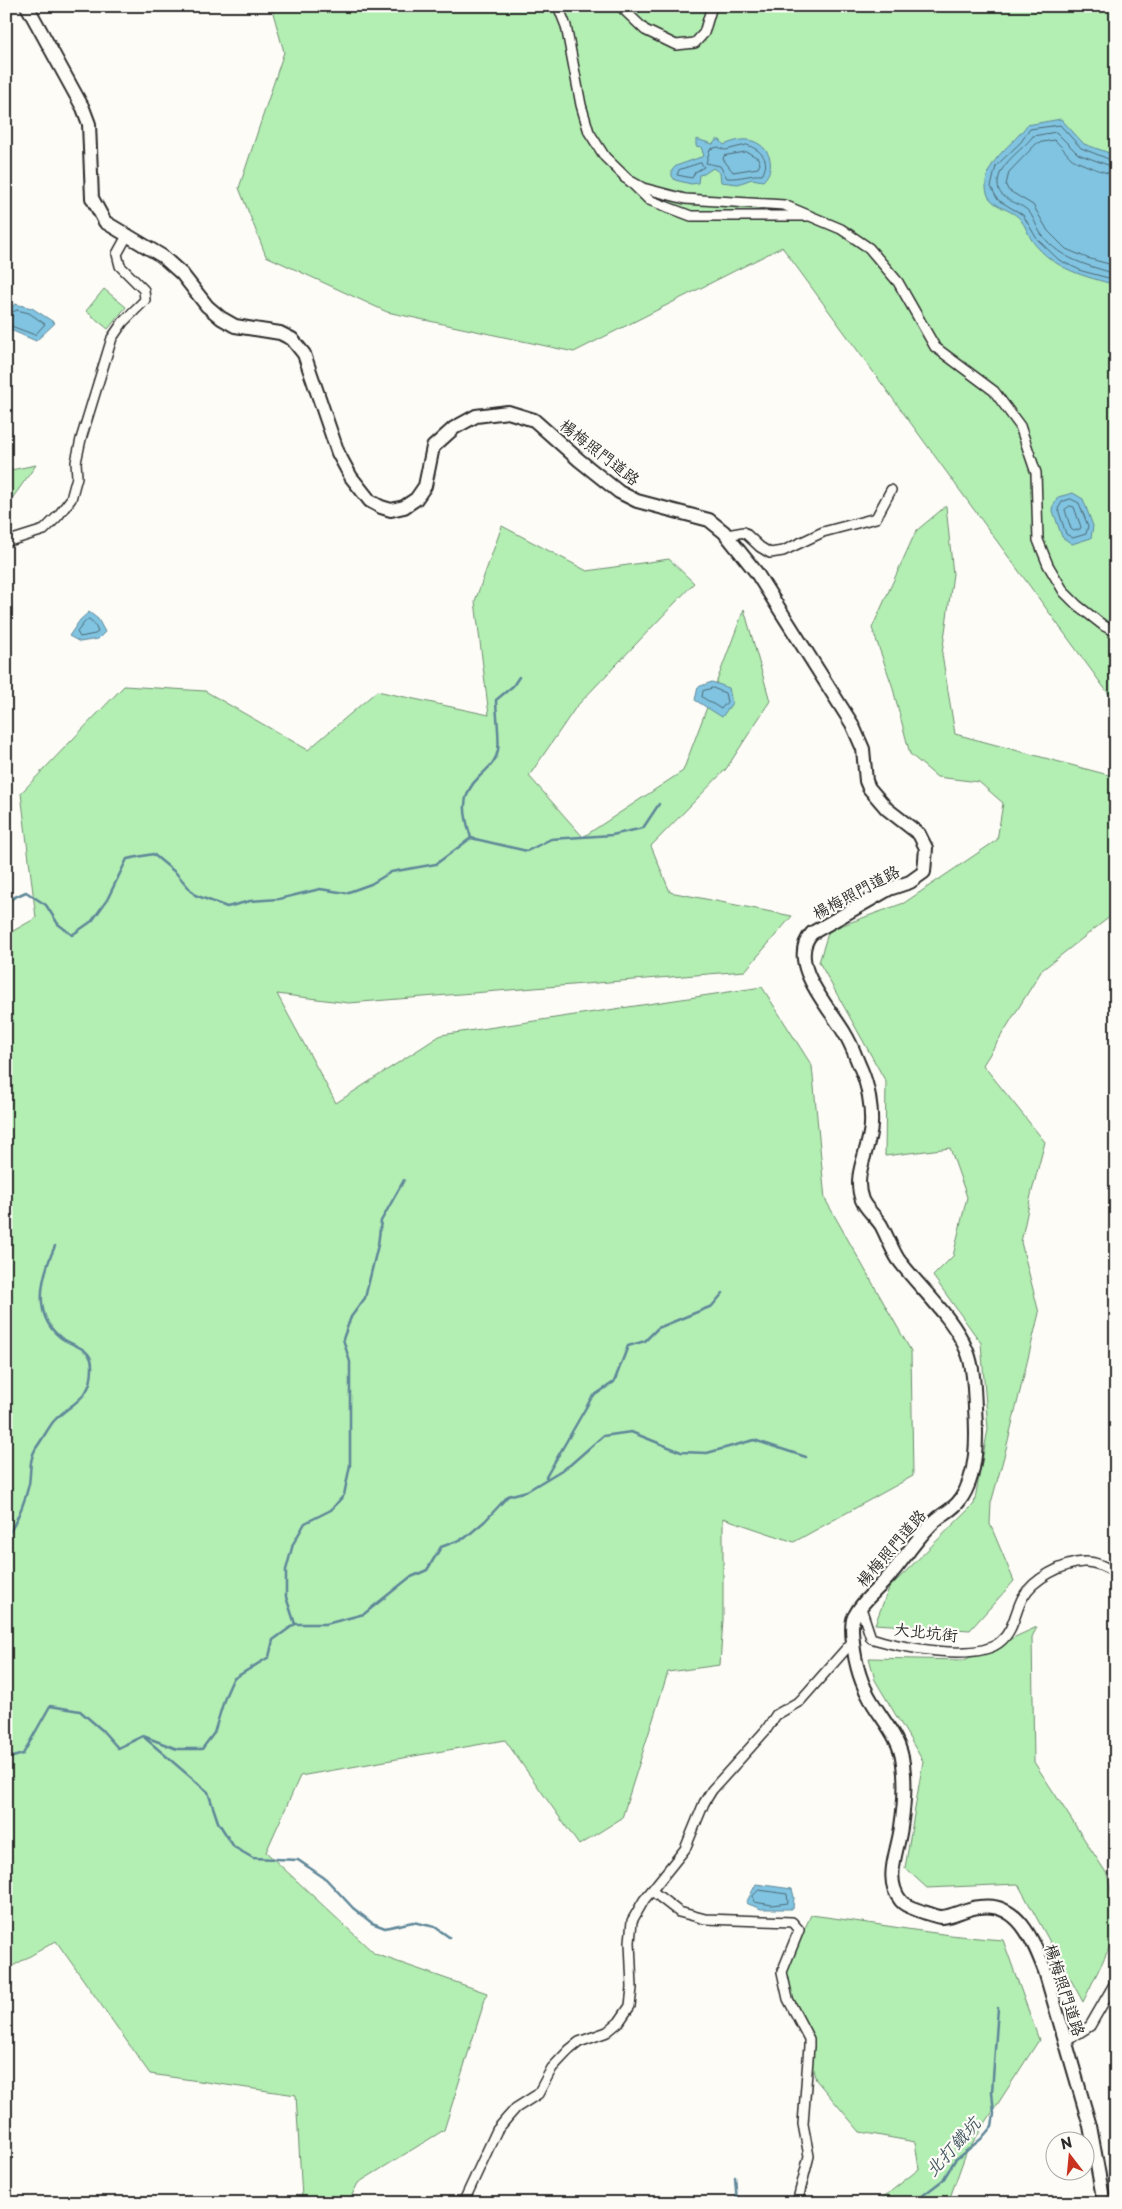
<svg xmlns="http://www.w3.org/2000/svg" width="1122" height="2209" viewBox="0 0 1122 2209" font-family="'Playpen Sans','LXGW WenKai TC',sans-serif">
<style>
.green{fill:#b3eeb3;stroke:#6f8c6f}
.water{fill:#80c4e1;stroke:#5e8798}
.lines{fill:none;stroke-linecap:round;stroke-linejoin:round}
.shore{stroke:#4d6874;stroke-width:1}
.stream{stroke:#5e8798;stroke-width:2.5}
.street-casing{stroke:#2b2b2b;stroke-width:12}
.secondary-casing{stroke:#2b2b2b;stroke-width:16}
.street{stroke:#fdfcf7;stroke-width:9}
.secondary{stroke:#fdfcf7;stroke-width:12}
.labels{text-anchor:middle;stroke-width:4.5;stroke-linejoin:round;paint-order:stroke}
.street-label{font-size:16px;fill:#2b2b2b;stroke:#fdfcf7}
.water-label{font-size:18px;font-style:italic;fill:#445962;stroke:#fdfcf7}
</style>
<rect width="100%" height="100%" fill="#fdfcf7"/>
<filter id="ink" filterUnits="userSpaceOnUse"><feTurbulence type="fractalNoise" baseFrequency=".02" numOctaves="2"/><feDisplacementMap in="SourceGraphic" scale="10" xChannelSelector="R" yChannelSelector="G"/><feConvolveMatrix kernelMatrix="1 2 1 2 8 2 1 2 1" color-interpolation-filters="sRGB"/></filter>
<g filter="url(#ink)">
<!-- green -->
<g class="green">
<polygon points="271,6 1116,6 1116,704 782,247 574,352 387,312 266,256 239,188 284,52"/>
<polygon points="104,289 126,307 108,329 86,311"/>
<polygon points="36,465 6,507 6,471"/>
<polygon points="946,506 953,574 942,654 955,734 1116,777 1116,912 1042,970 983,1065 1045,1142 1031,1195 1021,1242 1039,1313 1005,1453 991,1503 990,1524 1014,1581 970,1630 875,1624 889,1588 974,1504 988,1429 981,1343 933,1276 953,1256 967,1197 950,1148 885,1156 886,1082 819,962 829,930 904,903 997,840 1003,803 979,782 937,777 910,754 892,685 872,628 916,531"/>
<polygon points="502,526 587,571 669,559 694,583 576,707 529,776 583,837 683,771 744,609 770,701 726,769 651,846 670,892 792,916 745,971 349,1003 277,994 336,1103 441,1035 762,987 812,1066 825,1199 911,1351 913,1476 794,1542 723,1518 723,1620 720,1665 668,1672 622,1818 579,1845 505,1740 300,1776 266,1852 375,1954 487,1993 444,2130 358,2183 348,2203 300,2203 302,2198 296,2095 150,2074 56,1941 6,1970 6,935 36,918 21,793 124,686 205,691 308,750 377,691 489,715 475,601"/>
<polygon points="1037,1627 1032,1637 1034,1762 1107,1874 1116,1911 1116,1934 1083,2002 1018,1884 927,1888 905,1868 923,1761 875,1680 869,1658 964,1660"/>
<path d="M 811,1915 C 875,1923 939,1936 1003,1940 L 1039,2040 L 966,2153 L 948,2203 L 876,2203 L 919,2169 L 915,2142 L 860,2132 L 816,2080 L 783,1975 Z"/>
</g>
<!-- water -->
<g class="water">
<path d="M 1061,119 L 1084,144 L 1112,154 L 1116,162 L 1116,285 C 1084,276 1055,270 1033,242 C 1028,235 1026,226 1020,219 C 1010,207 987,208 986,187 C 985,160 1013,145 1027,125 Z"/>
<path d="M 696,139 L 713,144 L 716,140 L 720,140 L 724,145 C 731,142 740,139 748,140 C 769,143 778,167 763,181 L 752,179 L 738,184 L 721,182 L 720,173 L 713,168 L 704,174 L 699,175 L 698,183 L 691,184 L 675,180 L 672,176 L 672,170 L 676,166 L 704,156 L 701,147 L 696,146 Z"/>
<polygon points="15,304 32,308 55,323 36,341 6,328 6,312"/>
<polygon points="1073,493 1083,499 1093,526 1091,538 1072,544 1062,537 1052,508 1058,497"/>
<polygon points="89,612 98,619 105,632 98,639 80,642 69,636 80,620"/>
<polygon points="712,682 729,688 732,703 722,717 695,700 698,687"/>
<polygon points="756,1884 792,1889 794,1897 793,1909 761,1909 746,1903"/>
</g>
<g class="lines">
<!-- shore -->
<g class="shore">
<path d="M 747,145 C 762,150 771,161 762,175 C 750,174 740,179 727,178 L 720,166 L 706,163 L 710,149 L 718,147 L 725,150 Z"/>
<polygon points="747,152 758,158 760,164 758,168 733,172 723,159 724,156"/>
<polyline points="1116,162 1081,148 1060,125 1030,129 1021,142 996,166 991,187 998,200 1023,215 1037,239 1059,260 1082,271 1116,280"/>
<polygon points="701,163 704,167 695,172 692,178 677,175 679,170"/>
<path d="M 1116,168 L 1078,154 L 1056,132 L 1033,136 C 1022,151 997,164 998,185 C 998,199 1017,202 1026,209 C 1034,215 1036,228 1042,235 C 1061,260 1087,265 1116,274"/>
<path d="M 1116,175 C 1110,175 1075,162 1071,158 C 1065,152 1060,144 1054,140 L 1037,143 L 1009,172 L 1006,185 L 1008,190 L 1033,205 L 1048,231 L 1066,249 L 1087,258 L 1116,266"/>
<polyline points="6,315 17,310 29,313 45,324 35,335 6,324"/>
<polygon points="1071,499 1079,503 1088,526 1086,534 1073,538 1066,534 1058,509 1062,502"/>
<polygon points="1070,506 1074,507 1081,527 1080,529 1074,531 1071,529 1065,510"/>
<polygon points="89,619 94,623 98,632 95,634 80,637 77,632 84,623"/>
<polygon points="713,688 725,693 727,702 721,709 702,697 703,691"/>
<polygon points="759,1890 787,1894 788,1903 772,1905 754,1902 753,1896"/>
</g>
<!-- stream -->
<g class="stream">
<path d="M 471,838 C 464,815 459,796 479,777 C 487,769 496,763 498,750 C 500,740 496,712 496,700 L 513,686 L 519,677"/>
<polyline points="6,901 26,892 46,905 58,924 72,935 92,921 107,900 127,859 153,854 176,873 195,895 227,907 250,901 279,899 320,889 346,893 371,884 391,872 436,864 471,838 527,851 551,839 612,835 643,828 659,804"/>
<polyline points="546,1477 592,1397 614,1382 628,1346 645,1341 658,1328 712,1306 723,1293"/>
<path d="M 6,1536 L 9,1534 C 18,1518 25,1502 29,1484 C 31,1472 29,1459 36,1448 C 42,1440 47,1430 53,1422 C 71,1402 93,1400 92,1366 C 92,1347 71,1346 60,1337 C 31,1314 42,1275 55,1246"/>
<polyline points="295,1624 286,1597 286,1570 293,1544 305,1523 331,1510 344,1495 350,1465 350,1362 343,1339 351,1317 365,1298 378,1245 381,1221 404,1180"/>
<polyline points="145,1738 208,1792 218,1822 234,1847 253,1858 298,1860 326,1879 353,1908 372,1923 385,1928 413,1922 435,1927 449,1937"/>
<polyline points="6,1759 23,1754 50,1706 80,1711 102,1730 118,1748 143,1736 177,1749 202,1749 214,1733 225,1697 233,1679 269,1657 273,1640 295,1624 326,1624 364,1614 409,1578 427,1570 441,1547 465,1538 485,1521 508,1496 527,1491 570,1465 603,1436 631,1432 681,1452 707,1453 754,1440 806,1457"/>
<polyline points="735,2177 737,2203"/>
<polyline points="913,2203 943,2180 955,2160 981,2139 992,2126 994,2114 992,2092 998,2008"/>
</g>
<!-- street casing -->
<g class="street-casing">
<g id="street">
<polyline points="558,6 566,26 581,105 589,132 605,157 649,200 691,216 807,216"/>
<polyline points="620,6 645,30 676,45 695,43 704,33 712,6"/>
<polyline points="625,178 643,188 685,199 784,205 841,229 869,248 898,282 935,347 994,391 1020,426 1036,473 1038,540 1048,565 1064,592 1077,605 1104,626 1116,632"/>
<polyline points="727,535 744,532 760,547 770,553 783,551 823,532 876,518 891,490"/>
<polyline points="6,542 44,530 58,516 71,499 77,477 76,462 81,439 112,338 123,322 145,300 144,290 120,266 117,254 128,234"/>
<path d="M 861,1608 L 871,1638 C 898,1647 978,1663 1001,1641 C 1014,1630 1015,1611 1023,1597 C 1033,1579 1063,1563 1084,1562 C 1095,1561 1106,1567 1116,1573"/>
<polyline points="652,1891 679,1912 705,1919 792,1922 799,1930 782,1972 788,1999 809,2039 809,2046 803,2124 809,2156 797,2203"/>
<polyline points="1065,2042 1090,2026 1116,1981"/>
<polyline points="463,2203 497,2130 508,2117 516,2108 538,2094 552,2068 569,2050 579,2042 607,2032 619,2022 630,2006 632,1988 630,1942 632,1921 644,1900 685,1849 704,1803 712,1790 766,1730 776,1715 800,1701 853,1641"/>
</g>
</g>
<!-- secondary casing -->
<g class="secondary-casing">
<path id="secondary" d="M 27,6 L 83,108 L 89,124 L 92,198 L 105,222 L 162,256 L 182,274 L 207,306 L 221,318 L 235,326 L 280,333 L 292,339 L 304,354 L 338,453 L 351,477 L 370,501 L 381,507 L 391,510 L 404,507 L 416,499 L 425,486 L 433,447 L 454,428 L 476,416 L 508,412 L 534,420 L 579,460 L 619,492 L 637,501 L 709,520 L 724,532 L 756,572 L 852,724 L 863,749 L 866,781 L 869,788 L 887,809 L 919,834 L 926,848 L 924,872 L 910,882 L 889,889 L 812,933 C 785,962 831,1009 845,1034 C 852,1045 856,1058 861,1069 C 868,1085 872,1107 871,1125 C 870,1150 852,1174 862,1200 C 866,1209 875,1216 881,1225 C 887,1236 891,1248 898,1259 C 920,1289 952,1315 967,1351 C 974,1368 974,1389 975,1407 C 977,1436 978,1475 960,1500 C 954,1509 944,1513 936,1520 C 918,1536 907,1555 891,1574 C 880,1588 863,1599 854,1617 C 851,1623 852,1634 853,1642 C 855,1663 861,1684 872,1702 C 884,1722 901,1740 903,1764 C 906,1785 904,1807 901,1827 C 898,1852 883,1879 901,1901 C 906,1907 916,1909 923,1912 C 929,1913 936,1917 942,1917 C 954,1916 966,1908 979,1907 C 1018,1901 1033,1940 1045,1971 L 1090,2126 L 1104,2203"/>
</g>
<!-- street -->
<use href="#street" class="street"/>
<!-- secondary -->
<use href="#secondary" class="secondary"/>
</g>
</g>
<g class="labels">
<!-- street labels -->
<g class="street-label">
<text transform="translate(600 452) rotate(38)" y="6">楊梅照門道路</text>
<text transform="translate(856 892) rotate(-28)" y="6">楊梅照門道路</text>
<text transform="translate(891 1548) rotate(-49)" y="6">楊梅照門道路</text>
<text transform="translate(926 1632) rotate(6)" y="6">大北坑街</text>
<text transform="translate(1065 1990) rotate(72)" y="6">楊梅照門道路</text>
</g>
<!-- water labels -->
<g class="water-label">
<text transform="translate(953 2147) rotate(-48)" y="6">北打鐵坑</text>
</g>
</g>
<!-- margin -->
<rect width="1122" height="2209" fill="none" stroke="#fdfcf7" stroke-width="25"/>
<rect x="12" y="12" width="1097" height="2184" fill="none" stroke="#2b2b2b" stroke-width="2" filter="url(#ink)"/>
<!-- north arrow -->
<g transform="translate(1070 2156) rotate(344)"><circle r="24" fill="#fdfcf7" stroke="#a9a8a5"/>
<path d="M0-4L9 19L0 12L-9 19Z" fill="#c8321e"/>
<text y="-8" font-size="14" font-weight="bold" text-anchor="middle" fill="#2b2b2b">N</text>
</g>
</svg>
